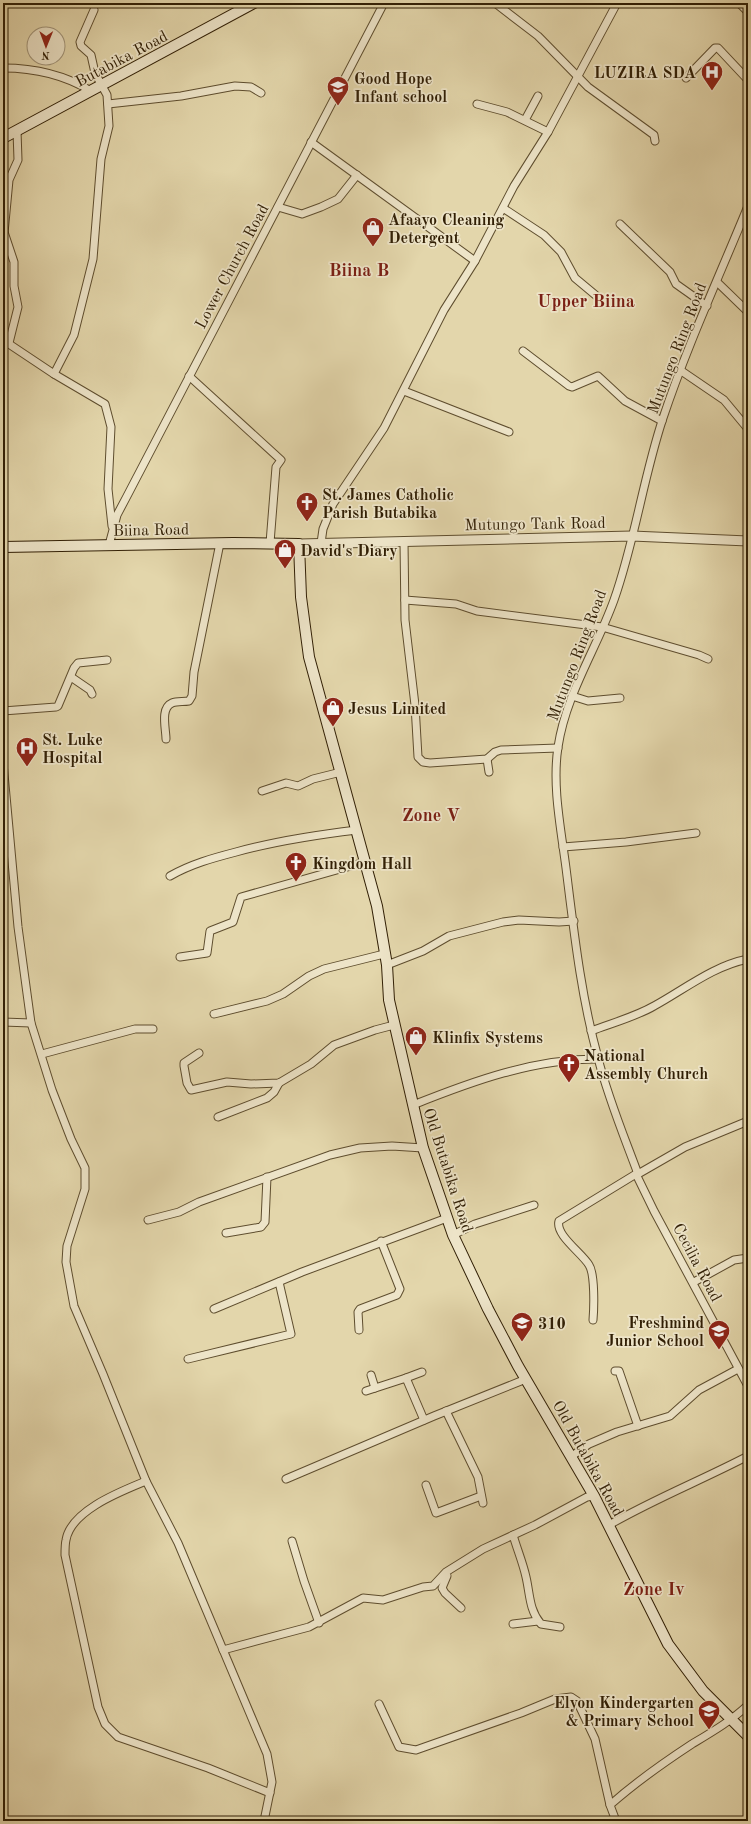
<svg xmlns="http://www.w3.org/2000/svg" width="751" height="1824" viewBox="0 0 751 1824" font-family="'Old Standard TT',serif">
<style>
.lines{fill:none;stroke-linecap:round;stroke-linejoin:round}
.minor-casing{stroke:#5e4d2e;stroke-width:9}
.tertiary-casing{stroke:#5e4d2e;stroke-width:11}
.secondary-casing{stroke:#311f05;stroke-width:12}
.minor{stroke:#ede4c8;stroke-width:7}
.tertiary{stroke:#ede4c8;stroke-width:9}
.secondary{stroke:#ede4c8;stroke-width:10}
.labels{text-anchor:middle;stroke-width:3.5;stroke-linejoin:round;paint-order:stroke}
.street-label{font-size:16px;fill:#311f05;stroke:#ede4c8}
.poi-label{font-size:16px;font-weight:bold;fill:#311f05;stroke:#ede4c8;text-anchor:start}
.quarter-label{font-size:18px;font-weight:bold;fill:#7a1f14;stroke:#ede4c8}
</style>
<rect width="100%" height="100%" fill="#e3d6ab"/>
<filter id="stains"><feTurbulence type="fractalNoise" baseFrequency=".005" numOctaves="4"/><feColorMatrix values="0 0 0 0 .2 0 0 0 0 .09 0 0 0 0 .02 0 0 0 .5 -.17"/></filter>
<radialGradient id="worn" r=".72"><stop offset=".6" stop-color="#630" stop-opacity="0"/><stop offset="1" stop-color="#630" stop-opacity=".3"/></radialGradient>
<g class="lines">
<!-- minor casing -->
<g class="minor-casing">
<g id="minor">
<polyline points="46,3 51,3"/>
<polyline points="495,3 538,36 588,87 654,135 655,141"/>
<polyline points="739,3 748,12"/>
<path d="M 3,68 C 35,68 63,74 91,91"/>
<polyline points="686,78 715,48 718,48 748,80"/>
<polyline points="108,104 181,96 235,86 251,87 261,93"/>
<polyline points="477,104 507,112 548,132"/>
<polyline points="525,120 538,96"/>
<polyline points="311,142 475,261"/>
<path d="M 748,206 C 719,277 687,346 663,418 C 643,478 635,541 614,600 C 596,650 566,694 558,747 C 552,786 561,829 566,868 C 574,932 581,996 598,1058 C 608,1098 624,1136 638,1174 L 636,1174 L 654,1211 L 748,1386"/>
<polyline points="278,207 302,214 321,207 338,199 357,175"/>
<polyline points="503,208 544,235 561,252 575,278 605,303"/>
<polyline points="620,224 670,272 676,284 707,306"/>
<polyline points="3,229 14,262 14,286 18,307 9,343"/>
<polyline points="4,233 9,180 18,160 17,131"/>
<polyline points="717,282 748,312"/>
<polyline points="3,340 54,374 105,404 111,427 108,489 112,526"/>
<polyline points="523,351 569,386 572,387 598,376 625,401 662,421"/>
<polyline points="680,370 724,400 748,429"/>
<polyline points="54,374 74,335 93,259 101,159 109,126 107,95 95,73 91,55 81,46 80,42 94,10"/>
<polyline points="189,376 281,460 276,467 270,543"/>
<polyline points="404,391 509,432"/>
<polyline points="404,541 405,620 415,705 418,757 423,762 430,763 487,759 495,752 501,750 558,748"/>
<polyline points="321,543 323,529 333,504 384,428 444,310 475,261 514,186 548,132 617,3"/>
<polyline points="109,545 117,515 126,498 384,3"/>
<polyline points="405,600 456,604 477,611 602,627 699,655 708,659"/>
<polyline points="71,677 90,690 92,694"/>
<polyline points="572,696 588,701 620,698"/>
<polyline points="3,711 56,707 58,706 74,668 78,663 107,660"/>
<path d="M 166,739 C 166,729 160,708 172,703 C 177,701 183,702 189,701 L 192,696 L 194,672 L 220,543"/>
<polyline points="487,759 489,772"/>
<polyline points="3,763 18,927 31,1023 52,1090 71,1139 85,1168 85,1189 67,1246 66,1262 74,1306 103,1374 146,1481 178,1543 267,1754 272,1782 264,1821"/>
<polyline points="262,791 286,783 298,786 313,779 341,772"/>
<polyline points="563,847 626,842 696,833"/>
<path d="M 170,876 C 191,864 213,858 236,852 C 276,841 315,835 357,830"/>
<polyline points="180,957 207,953 210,931 233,922 241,897 365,862"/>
<polyline points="387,965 423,951 449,936 503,922 519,920 559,922 574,921"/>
<polyline points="214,1014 267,1001 283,994 309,976 324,969 384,954"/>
<polyline points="3,1022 31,1023"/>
<path d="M 591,1031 C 612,1023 635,1017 654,1006 C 685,989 713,966 748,959"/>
<polyline points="199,1053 184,1063 184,1066 187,1083 191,1090 227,1082 251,1084 279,1083 311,1064 334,1045 375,1030 394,1025"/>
<polyline points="42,1054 135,1029 153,1029"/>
<path d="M 413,1105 C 473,1081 533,1059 598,1059"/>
<polyline points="218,1117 267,1098 274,1092 279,1083"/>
<polyline points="638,1174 685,1147 748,1121"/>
<polyline points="148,1220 179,1212 199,1202 330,1155 360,1148 392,1146 423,1148"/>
<polyline points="226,1233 261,1227 265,1222 267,1177"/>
<polyline points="453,1235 475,1224 534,1205"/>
<polyline points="694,1282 734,1260 748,1258"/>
<polyline points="214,1309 302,1272 447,1218"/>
<path d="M 593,1320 C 594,1308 595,1274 589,1265 C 582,1253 555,1235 559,1221 L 636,1174"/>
<polyline points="359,1330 358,1312 360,1309 397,1295 400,1289 381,1241"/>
<polyline points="188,1359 291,1334 279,1282"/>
<polyline points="615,1371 619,1371 638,1426"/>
<polyline points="371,1375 375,1388"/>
<polyline points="406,1378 422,1372"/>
<polyline points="366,1391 406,1378 424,1420"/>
<polyline points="446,1411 478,1477 483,1503"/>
<polyline points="572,1456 589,1444 617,1432 670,1416 699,1390 738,1369"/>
<polyline points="286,1479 434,1416 526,1379"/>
<path d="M 146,1481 C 122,1491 71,1510 66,1540 C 65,1544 65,1550 65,1555 L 98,1707 L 105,1724 L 118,1737 L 208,1768 L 270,1793"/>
<polyline points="426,1485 436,1513 481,1496"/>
<path d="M 609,1525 C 654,1499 702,1480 748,1456"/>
<path d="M 513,1535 C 517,1549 523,1563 526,1577 C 530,1594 529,1610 541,1624 L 560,1627"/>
<polyline points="292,1541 304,1581 319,1623"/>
<polyline points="447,1576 442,1588 445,1593 461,1608"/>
<polyline points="513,1624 538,1621"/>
<polyline points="223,1650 309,1627 363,1598 383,1600 423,1587 433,1586 446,1572 483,1549 535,1525 587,1497 594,1496"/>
<polyline points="379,1704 399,1747 416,1750 521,1713 555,1699 571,1697 577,1701 595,1739 610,1805"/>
<path d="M 616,1821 L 610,1805 C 636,1782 663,1763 692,1744 C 712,1732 731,1721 748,1705"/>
</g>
</g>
<!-- tertiary casing -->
<g class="tertiary-casing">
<polyline id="tertiary" points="299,544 632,536 748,541"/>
</g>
<!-- secondary casing -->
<g class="secondary-casing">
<g id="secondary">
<polyline points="3,138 254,3"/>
<polyline points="3,547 233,543 299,544 301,597 309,657 377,906 387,965 389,1000 423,1148 453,1235 488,1309 518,1366 594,1496 668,1644 703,1691 748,1736"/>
</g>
</g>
<!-- minor -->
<use href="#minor" class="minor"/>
<!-- tertiary -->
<use href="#tertiary" class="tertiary"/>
<!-- secondary -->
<use href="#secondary" class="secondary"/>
</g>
<!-- icons -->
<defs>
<g id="hospital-pin" transform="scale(1.15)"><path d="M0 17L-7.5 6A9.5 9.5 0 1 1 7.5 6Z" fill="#8f2418" stroke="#ede4c8"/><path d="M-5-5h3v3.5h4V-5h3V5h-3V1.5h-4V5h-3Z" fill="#fff"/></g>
<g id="school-pin" transform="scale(1.15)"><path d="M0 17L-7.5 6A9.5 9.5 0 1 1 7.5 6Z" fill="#8f2418" stroke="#ede4c8"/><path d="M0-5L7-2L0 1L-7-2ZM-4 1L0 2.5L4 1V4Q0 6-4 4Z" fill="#fff"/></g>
<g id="shop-pin" transform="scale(1.15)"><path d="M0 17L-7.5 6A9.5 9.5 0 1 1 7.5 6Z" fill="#8f2418" stroke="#ede4c8"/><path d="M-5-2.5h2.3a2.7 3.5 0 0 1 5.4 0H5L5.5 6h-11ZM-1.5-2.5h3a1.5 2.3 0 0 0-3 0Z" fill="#fff"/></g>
<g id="church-pin" transform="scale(1.15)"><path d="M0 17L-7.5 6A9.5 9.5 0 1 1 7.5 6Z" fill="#8f2418" stroke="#ede4c8"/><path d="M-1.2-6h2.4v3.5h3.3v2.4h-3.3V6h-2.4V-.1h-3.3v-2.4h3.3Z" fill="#fff"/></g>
</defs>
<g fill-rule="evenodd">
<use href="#hospital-pin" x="712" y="72"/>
<use href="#school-pin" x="338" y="87"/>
<use href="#shop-pin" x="373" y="228"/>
<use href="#church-pin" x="307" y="503"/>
<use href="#shop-pin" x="285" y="550"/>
<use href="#shop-pin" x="333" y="708"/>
<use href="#hospital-pin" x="27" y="748"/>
<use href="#church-pin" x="296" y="863"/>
<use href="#shop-pin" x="416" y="1037"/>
<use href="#church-pin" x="569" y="1064"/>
<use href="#school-pin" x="522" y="1323"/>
<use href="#school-pin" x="719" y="1331"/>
<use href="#school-pin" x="709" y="1711"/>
</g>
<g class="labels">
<!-- street labels -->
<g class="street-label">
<text transform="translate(121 58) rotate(-28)" y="6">Butabika Road</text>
<text transform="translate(231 266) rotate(-62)" y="6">Lower Church Road</text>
<text transform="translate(676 348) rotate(-69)" y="6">Mutungo Ring Road</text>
<text transform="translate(535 523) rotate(-1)" y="6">Mutungo Tank Road</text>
<text transform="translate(151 529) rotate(-1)" y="6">Biina Road</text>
<text transform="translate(576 655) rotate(-69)" y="6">Mutungo Ring Road</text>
<text transform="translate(449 1170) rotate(72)" y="6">Old Butabika Road</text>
<text transform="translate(698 1262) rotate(62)" y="6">Cecilia Road</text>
<text transform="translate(589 1458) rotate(61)" y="6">Old Butabika Road</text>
</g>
<!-- poi labels -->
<g class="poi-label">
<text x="696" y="78" text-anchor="end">LUZIRA SDA</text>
<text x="354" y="84">Good Hope<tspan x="354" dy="18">Infant school</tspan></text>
<text x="388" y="225">Afaayo Cleaning<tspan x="388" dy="18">Detergent</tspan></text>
<text x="322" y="500">St. James Catholic<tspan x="322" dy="18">Parish Butabika</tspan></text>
<text x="300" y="556">David's Diary</text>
<text x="348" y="714">Jesus Limited</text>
<text x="42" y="745">St. Luke<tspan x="42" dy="18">Hospital</tspan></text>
<text x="312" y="869">Kingdom Hall</text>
<text x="432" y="1043">Klinfix Systems</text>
<text x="584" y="1061">National<tspan x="584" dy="18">Assembly Church</tspan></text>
<text x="704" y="1328" text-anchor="end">Freshmind<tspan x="704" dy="18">Junior School</tspan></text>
<text x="538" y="1329">310</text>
<text x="694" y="1708" text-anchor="end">Elyon Kindergarten<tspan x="694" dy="18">&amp; Primary School</tspan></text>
</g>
<!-- quarter labels -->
<g class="quarter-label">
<text x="359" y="276">Biina B</text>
<text x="586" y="307">Upper Biina</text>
<text x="431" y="821">Zone V</text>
<text x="654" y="1595">Zone Iv</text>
</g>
</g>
<!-- margin -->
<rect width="751" height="1824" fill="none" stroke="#e3d6ab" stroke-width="16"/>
<rect x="4" y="4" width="743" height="1816" fill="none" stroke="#311f05" stroke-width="2"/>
<rect x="8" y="8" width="735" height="1808" fill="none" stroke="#311f05"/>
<!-- north arrow -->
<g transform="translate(46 46) rotate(181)"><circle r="19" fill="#ede4c8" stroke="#a2957a"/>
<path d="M0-3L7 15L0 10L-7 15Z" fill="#8f2418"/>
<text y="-6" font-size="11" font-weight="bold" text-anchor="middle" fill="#311f05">N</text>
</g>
<rect width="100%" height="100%" filter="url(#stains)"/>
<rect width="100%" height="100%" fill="url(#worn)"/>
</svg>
